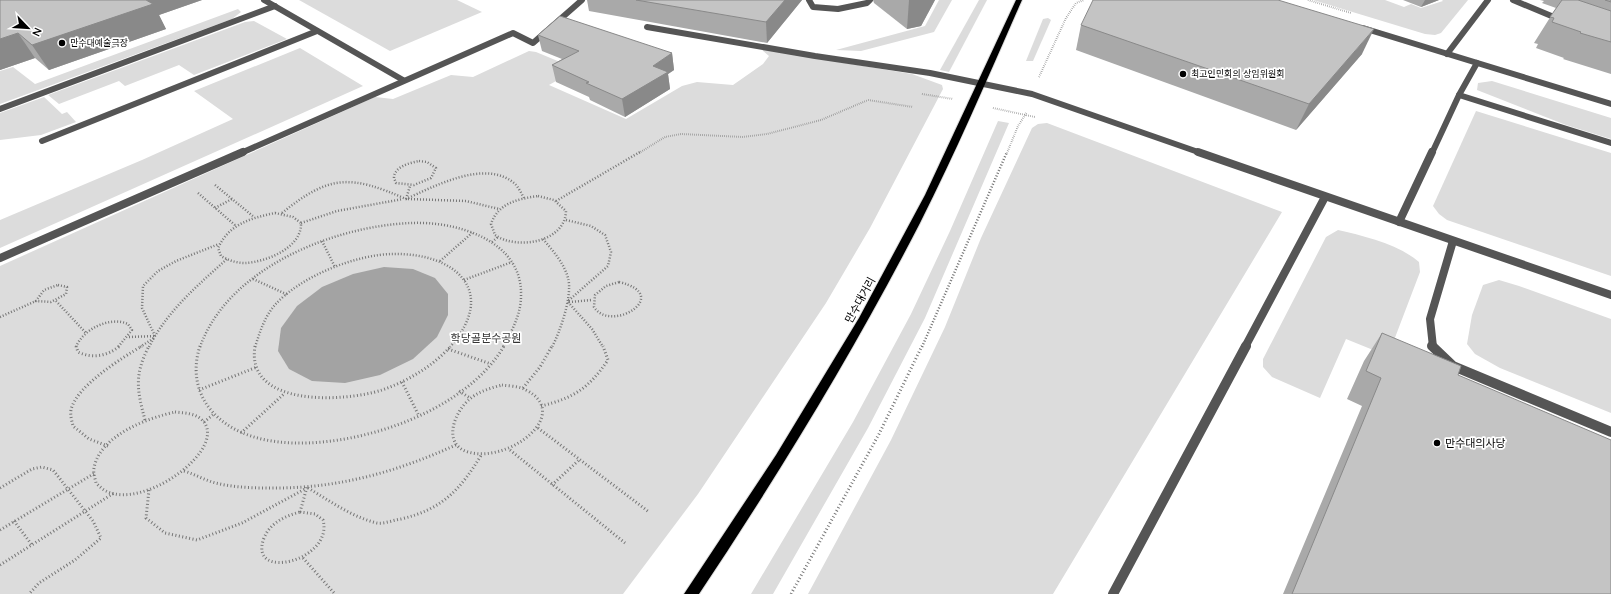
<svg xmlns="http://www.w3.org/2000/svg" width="1611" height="594" viewBox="0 0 1611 594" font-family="Quicksand,'Noto Sans KR',sans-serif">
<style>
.green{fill:#dcdcdc}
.water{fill:#a3a3a3}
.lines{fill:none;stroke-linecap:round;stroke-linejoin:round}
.primary-casing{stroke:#dbdbdb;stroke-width:2}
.path-far2{stroke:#777;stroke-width:2;stroke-dasharray:0.5 1.5;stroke-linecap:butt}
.path-far1{stroke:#777;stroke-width:2.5;stroke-dasharray:1 2;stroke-linecap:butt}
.path{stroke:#777;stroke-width:3;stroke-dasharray:1 2.5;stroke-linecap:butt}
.service-far2{stroke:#555;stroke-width:6}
.service-far1{stroke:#555;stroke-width:8}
.service{stroke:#555;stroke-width:10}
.minor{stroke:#555;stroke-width:6}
.primary{fill:#000;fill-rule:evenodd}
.wall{fill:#a9a9a9}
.shaded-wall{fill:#898989}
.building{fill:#c4c4c4;stroke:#898989}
.poi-dot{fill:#000;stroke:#fff;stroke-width:1.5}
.labels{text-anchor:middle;stroke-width:3.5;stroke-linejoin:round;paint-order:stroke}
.far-poi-label{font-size:9px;fill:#000;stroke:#fff;text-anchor:start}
.street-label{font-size:11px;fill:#000;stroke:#fff}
.park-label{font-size:11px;fill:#333;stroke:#fff}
.poi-label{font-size:11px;fill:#000;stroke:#fff;text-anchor:start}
</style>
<rect width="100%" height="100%" fill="#fff"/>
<!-- green -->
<g class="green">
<polygon points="299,0 457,0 482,12 390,51"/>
<polygon points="939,0 952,0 934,32 861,51 836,50 925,26"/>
<polygon points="979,0 987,0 949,72 940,70"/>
<polygon points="1313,0 1385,0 1404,7 1411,4 1421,8 1443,1 1442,0 1468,0 1441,33 1435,35 1425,34"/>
<polygon points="238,9 241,12 232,19 0,104 0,71 13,67 35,84"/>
<polygon points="1048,18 1051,20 1033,61 1026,61 1043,19"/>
<polygon points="254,21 287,39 194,75 179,65 125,86 119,81 59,104 48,95 245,22"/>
<polygon points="300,48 363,86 0,248 0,220 142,160 233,119 194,91"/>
<polygon points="761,49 912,74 942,85 943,89 870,228 826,303 698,494 623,594 0,594 0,266 375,97 393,99 451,75 473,77 529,51 536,52 577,69 549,85 626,119 682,86 697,82 733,85 763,64 769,56"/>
<polygon points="1492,81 1611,118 1611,139 1566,125 1477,90 1478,83"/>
<polygon points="44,97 62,114 67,112 76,122 41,135 0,140 0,113"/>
<polygon points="1476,111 1611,153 1611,276 1447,220 1439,214 1433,206"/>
<polygon points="998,121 1009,123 925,318 868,428 773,594 751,594 853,422 911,314 950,231"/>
<polygon points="1047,123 1282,212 1053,594 808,594 891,440 945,327 981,238 1032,128 1038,124"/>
<path d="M 1338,230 C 1364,236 1398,244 1419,262 L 1420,272 L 1388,356 L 1346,339 L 1320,398 L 1272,377 L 1263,367 L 1263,359 L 1326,237 Z"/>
<polygon points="1499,280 1519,286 1611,319 1611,413 1500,368 1475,354 1467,344 1472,315 1483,285"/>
</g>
<!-- water -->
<polygon class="water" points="384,267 413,269 435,278 448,294 448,315 437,337 413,359 380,375 345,383 312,381 289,369 278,351 281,328 297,306 322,287 353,274"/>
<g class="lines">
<!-- primary casing -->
<g class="primary-casing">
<path id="primary" d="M 1016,0 L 1022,0 C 989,75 957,150 920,223 C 854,351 779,474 699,594 L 684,594 L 776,455 L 859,318 L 925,195 Z"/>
</g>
<!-- path-far2 -->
<g class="path-far2">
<polyline points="1308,0 1351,13"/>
<polyline points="1039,77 1066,18 1076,3 1084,0"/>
<polyline points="922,94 953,99"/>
<polyline points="993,108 1035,117"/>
<polyline points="639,153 665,137 681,134 743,137 767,134 821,120 868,100 913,107"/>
<polyline points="1007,153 1018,126 1027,112"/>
</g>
<!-- path-far1 -->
<g class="path-far1">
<path d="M 419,161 L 427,162 L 436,168 L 431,178 L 414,185 L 396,183 L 394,178 C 394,167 409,163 419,161 Z"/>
<polyline points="215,185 254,217"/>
<polyline points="198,193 236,226"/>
<path d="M 538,196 L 554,200 L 566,211 C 565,243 516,250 495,235 L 491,224 C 498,203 518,199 538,196 Z"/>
<polyline points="406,199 410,186"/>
<polyline points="408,199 466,201 499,209"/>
<polyline points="556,201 640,152"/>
<polyline points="215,208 232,199"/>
<path d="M 275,213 L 293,217 L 301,223 C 302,248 266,262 245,263 C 236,263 228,260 221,256 L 218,248 C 229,224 251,218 275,213 Z"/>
<path d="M 282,213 C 330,174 351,175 406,199 C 435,186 485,159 514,183 C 518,186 521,193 524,198"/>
<polyline points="566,220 591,226 605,235 611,252 608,266 568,301"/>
<polyline points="301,223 337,211 403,199"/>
<path d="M 543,239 C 553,251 564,263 568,278 C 573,295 560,332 552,347"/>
<polyline points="322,241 335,267"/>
<polyline points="492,242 498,237"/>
<polyline points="440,261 472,233"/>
<polyline points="253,279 288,295"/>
<polyline points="464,280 512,262"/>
<path d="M 619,282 C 674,295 611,334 594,307 L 595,295 L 606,286 Z"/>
<polygon points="58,285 67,287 66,294 51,302 36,301 44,290"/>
<polyline points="56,301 86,333"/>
<polyline points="568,302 592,329 603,347"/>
<polyline points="569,302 592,300"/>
<polyline points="0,317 36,301"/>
<polyline points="155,336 142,308 143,286 158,271 176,261 219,244"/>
<polyline points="129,337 155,336"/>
<path d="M 76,347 C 83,329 110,316 128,324 L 132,330 L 118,347"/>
<polyline points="140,347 154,338"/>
<path d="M 149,347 C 167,311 198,285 227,259"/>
<path d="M 200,347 C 228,268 334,226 411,223 C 456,221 523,240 521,296 C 521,314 512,331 503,347"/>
<path d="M 255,347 C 260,332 264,318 274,306 C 299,277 356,254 394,254 C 455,253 499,291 450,347"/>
<polyline points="922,347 1007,152"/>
</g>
<!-- path -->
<g class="path">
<path d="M 76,346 L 78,352 C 93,359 107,356 120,346"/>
<path d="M 200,346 C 193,367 195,390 210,409 C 227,430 253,439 279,442 C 353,450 465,413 504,346"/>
<path d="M 255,346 C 245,408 345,402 382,390 C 408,381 433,366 451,346"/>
<polyline points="448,349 491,364"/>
<polyline points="402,382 419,416"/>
<path d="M 502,385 C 509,386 519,386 526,390 C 573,414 509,464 468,452 C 441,444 455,410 471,398 C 480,391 491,388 502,385 Z"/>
<polyline points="523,388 540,367 552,346"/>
<polyline points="199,390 257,367"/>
<polyline points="459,391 470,398"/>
<path d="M 541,406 C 574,398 589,388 608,360 L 603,346"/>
<path d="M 175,412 C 184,413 194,413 201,419 C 232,446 145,511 106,491 C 102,489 99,486 96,483 C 95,478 93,473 94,468 C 100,435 148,418 175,412 Z"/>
<path d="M 145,420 C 137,390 134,375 149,346"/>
<polyline points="204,422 214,414"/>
<polyline points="538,428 649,512"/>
<polyline points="241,433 285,393"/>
<path d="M 108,446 L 89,439 L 73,426 C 72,421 70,416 71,410 C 76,386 122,358 142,346"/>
<polyline points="510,450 625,543"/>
<path d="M 184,471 C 194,474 203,479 212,482 C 233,488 255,488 276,488 C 341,488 399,471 458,444"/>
<polyline points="552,485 579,460"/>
<polyline points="0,488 32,469 42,467 53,470 93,521 101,538 75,560 39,583 29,594"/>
<path d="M 308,488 C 330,501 352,517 377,523 C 385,524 393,520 401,519 C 443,509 460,490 482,454"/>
<polyline points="149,490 146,518 165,533 197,540 242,523 305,489"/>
<path d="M 300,512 L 315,514 L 323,520 C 334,561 247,582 264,538 C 270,523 285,516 300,512 Z"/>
<polyline points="300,512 307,487"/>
<polyline points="14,521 32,545"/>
<polyline points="0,530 95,473"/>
<polyline points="303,558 335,594"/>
<polyline points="0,565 114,493"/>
<polyline points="791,594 879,434 922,346"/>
</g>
<!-- service-far2 -->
<g class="service-far2">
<polyline points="264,0 403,80"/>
<polyline points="809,0 813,7 838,9 867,3 870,0"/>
<polyline points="647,27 815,56 930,73 1032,94 1201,153"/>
<polyline points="1459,95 1611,143"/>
<polyline points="0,109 275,6"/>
<polyline points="42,141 317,31"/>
<polyline points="241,153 513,33 533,43 582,0"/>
<polyline points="1432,153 1459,95 1477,63"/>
</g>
<!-- service-far1 -->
<g class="service-far1">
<polyline points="1198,152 1611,295"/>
<polyline points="1399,222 1432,152"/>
<polyline points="0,258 243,152"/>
<polyline points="1245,347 1325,197"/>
<polyline points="1433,347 1430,319 1453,241"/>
</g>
<!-- service -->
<g class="service">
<polyline points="1432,346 1453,366 1611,432"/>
<polyline points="1113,594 1246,346"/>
</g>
<!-- minor -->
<g class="minor">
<polyline points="1513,0 1561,20"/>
<polyline points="1363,28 1611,104"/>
<polyline points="1447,54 1488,0"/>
</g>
<!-- primary -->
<use href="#primary" class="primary"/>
</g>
<!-- wall -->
<g class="wall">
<polygon points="0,0 202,0 159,15 166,29 49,70 35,58 0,70"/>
<polygon points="587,0 802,0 767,43 589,11"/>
<polygon points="873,0 935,0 921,26 907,29 874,3"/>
<polygon points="1403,0 1439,0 1421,7"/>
<polygon points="1540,0 1611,0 1611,74 1563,59 1564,58 1536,48 1538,44 1534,43 1556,8 1542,3 1544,1"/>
<polygon points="1081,25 1362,54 1296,130 1076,50"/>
<polygon points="538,35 672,53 674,70 668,74 670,89 625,117 590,100 589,97 556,82 552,65 562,59 542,51"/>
<polygon points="1382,333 1458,375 1611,594 1283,594 1362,406 1347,399 1364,361"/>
</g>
<!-- shaded-wall -->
<g class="shaded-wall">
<polygon points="141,0 202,0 159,15 166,29 49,70 32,45"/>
<polygon points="785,0 802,0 767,43 766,22"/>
<polygon points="909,0 935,0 921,26 907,29"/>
<polygon points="1425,0 1439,0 1421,7"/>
<polygon points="1374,29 1362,54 1296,130 1309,104"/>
<polygon points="18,33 35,58 0,70 0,39"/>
<polygon points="672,53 674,70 668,74 670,89 625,117 622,99 653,66"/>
</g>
<!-- building -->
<g class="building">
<polygon points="0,0 146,0 153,4 32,45 18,33 0,39"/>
<polygon points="636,0 785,0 766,22"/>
<polygon points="1093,0 1278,0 1374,29 1309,104 1081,25"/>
<polygon points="1562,0 1578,0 1611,11 1611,42 1580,33 1581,32 1552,22 1554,18 1550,17"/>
<polygon points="1605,0 1611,0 1611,2"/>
<polygon points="560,16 672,53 653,66 668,72 622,99 586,83 589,82 552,65 579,51 538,35"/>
<polygon points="1382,333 1461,366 1458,375 1611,440 1611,594 1292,594 1381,378 1366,371"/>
</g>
<!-- markers -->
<g class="poi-dot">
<circle cx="62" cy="43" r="4"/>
<circle cx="1183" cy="74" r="4"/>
<circle cx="1437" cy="443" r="4"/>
</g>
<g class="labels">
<!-- far-poi labels -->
<g class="far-poi-label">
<text x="70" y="46">만수대예술극장</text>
<text x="1191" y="77">최고인민회의 상임위원회</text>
</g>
<!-- street labels -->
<g class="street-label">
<text transform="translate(860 300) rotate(-61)" y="4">만수대거리</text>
</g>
<!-- park labels -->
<g class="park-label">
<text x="486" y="342">학당골분수공원</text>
</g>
<!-- poi labels -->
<g class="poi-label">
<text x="1445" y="447">만수대의사당</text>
</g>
</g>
<!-- north arrow -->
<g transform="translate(28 28) rotate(115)" stroke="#ffffff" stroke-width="3" paint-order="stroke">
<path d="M0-3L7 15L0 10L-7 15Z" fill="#000000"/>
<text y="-6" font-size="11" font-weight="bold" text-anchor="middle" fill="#000000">N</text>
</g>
</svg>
